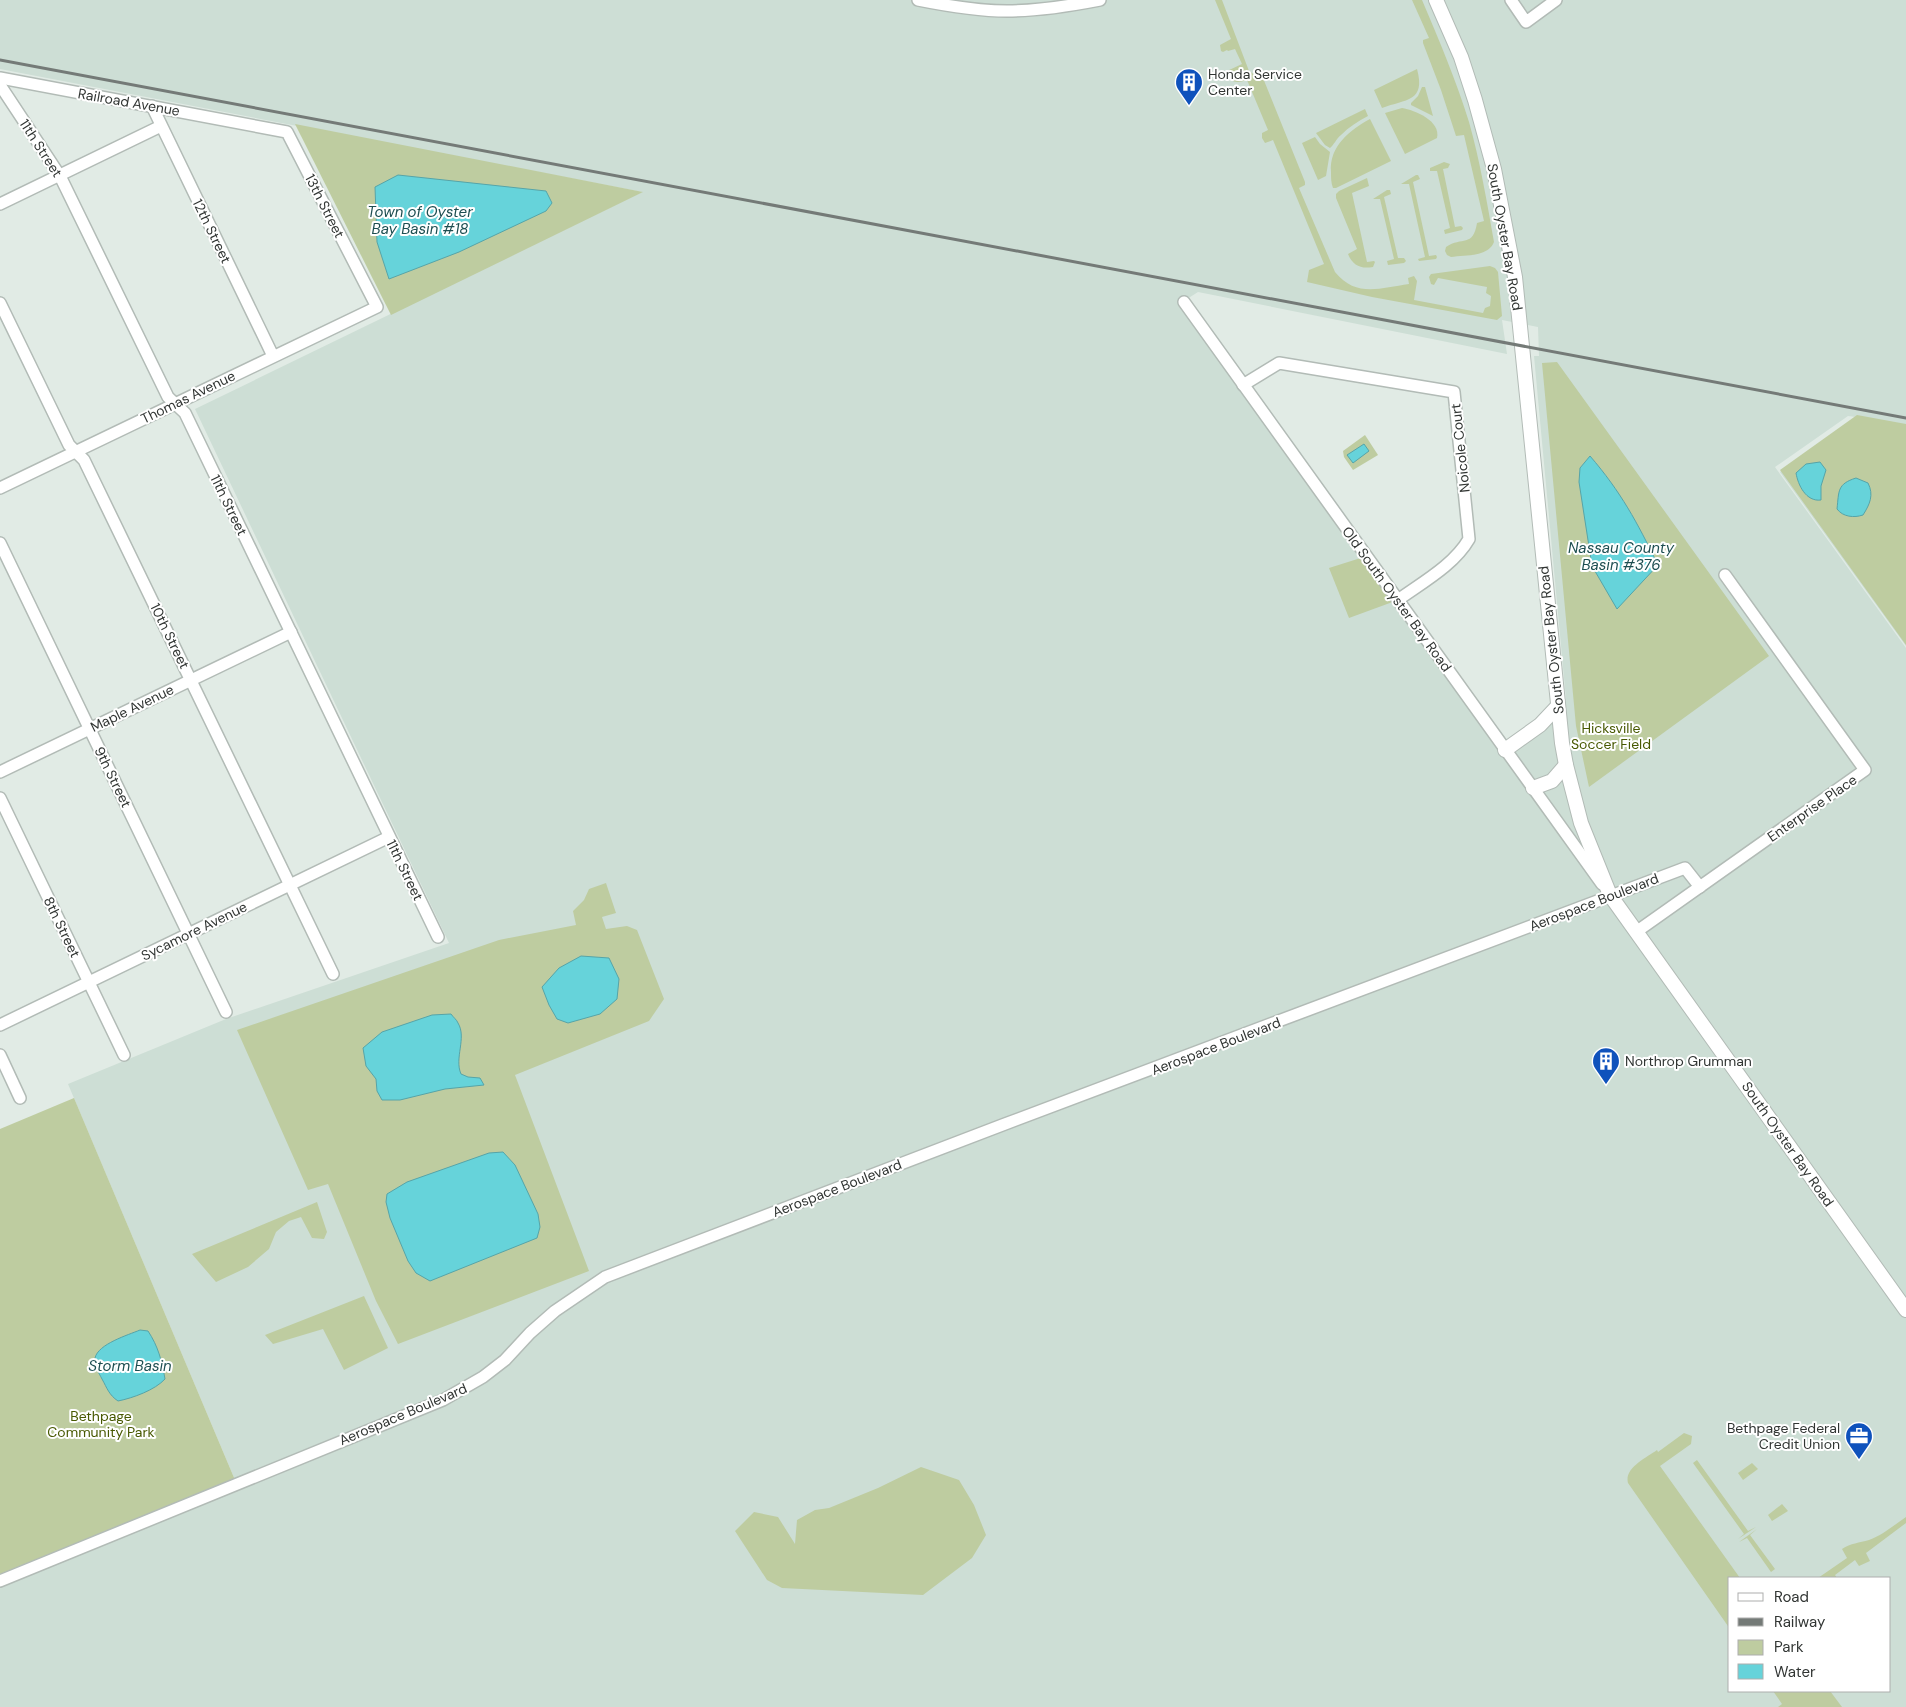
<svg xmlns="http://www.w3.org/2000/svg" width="1906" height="1707" viewBox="0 0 1906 1707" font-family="'DM Sans',sans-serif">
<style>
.built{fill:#cdded5;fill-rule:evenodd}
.green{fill:#becca0;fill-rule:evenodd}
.water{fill:#66d3da;stroke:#56a4a8}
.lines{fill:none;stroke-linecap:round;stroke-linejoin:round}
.minor-casing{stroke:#b2bbb6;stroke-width:14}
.major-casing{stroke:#b2bbb6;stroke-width:16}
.minor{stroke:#fff;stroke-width:11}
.major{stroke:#fff;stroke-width:14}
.rail{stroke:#747a77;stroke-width:3}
.labels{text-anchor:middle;stroke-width:4;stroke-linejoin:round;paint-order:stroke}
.poi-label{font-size:14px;fill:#313533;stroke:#fff;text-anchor:start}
.street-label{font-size:14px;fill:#313533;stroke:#fff}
.park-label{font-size:14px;fill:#485902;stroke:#fff}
.water-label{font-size:15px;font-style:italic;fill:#1d4e51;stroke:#fff}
</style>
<rect width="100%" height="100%" fill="#e1ebe5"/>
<!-- built -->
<path class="built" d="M 0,0 L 1906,0 L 1906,646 L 1780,472 L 1856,417 L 1848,416 L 1775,467 L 1906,648 L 1906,1707 L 0,1707 L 0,1574 L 235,1480 L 68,1084 L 226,1019 L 449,943 L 195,409 L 642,192 L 0,69 ZM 1198,292 L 1507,354 L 1502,320 L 1538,327 L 1539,356 L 1534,356 L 1566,699 L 1504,742 L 1187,299 ZM 1730,1578 L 1890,1578 L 1890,1691 L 1730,1691 Z"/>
<!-- green -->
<g class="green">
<path d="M 1215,0 L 1222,0 L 1249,71 L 1255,75 L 1260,71 L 1263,78 L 1305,182 L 1305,185 L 1299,188 L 1335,272 C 1356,298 1380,288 1409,284 L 1408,278 L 1414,276 L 1417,281 L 1414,300 L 1483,313 L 1485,308 L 1490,306 L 1491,296 L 1486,293 L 1487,287 L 1438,278 L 1434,285 L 1431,284 L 1429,277 L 1431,274 L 1490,266 L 1495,268 L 1498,272 L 1502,316 L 1497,320 L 1372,297 L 1307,282 L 1309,270 L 1324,264 L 1273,140 L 1265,143 L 1262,138 L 1262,133 L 1268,130 L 1247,80 C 1239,82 1236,84 1228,78 L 1227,71 L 1242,64 L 1235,49 L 1228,51 L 1227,50 L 1223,52 L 1221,51 L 1220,45 L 1231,39 Z"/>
<path d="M 1412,0 L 1422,0 C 1439,40 1456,80 1469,122 C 1480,161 1487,202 1494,242 C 1488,257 1465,255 1451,257 L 1447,255 L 1445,251 L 1446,247 C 1462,236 1473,248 1477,223 L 1484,221 L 1464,135 L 1456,136 L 1441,90 L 1423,43 L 1423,40 L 1429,38 Z"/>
<path d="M 1417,69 C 1426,102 1406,99 1382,108 L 1374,90 Z"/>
<polygon points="1422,87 1425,87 1433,116 1411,105 1411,103 1418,96"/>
<path d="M 1402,108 C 1415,110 1441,121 1437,138 L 1405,154 L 1385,113 Z"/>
<path d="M 1365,109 L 1368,116 C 1358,121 1349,127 1341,135 C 1336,139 1334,145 1330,148 L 1325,145 L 1316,133 Z"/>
<path d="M 1370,119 L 1391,161 L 1336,188 L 1333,188 C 1331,183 1331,178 1331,172 C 1329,146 1350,130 1370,119 Z"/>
<polygon points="295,124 643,192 391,315"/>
<polygon points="1315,137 1320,144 1330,152 1326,176 1318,180 1302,143"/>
<polygon points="1444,162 1450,164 1448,168 1443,169 1455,227 1461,226 1463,228 1462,230 1445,234 1444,230 1450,228 1437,171 1430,171 1430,168"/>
<polygon points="1416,175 1418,175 1420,179 1413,182 1429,256 1436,255 1437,257 1436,259 1419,261 1418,259 1425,257 1409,184 1401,184"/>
<path d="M 1367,178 L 1369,186 L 1352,193 L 1367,262 L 1374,261 L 1375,262 L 1373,267 C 1361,269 1353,266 1348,254 L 1357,249 L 1336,198 L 1336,194 L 1339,191 Z"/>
<polygon points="1387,190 1390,190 1391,194 1384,197 1398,258 1404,258 1406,261 1404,263 1388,265 1387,261 1394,259 1380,199 1373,199"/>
<path d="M 1557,362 L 1769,656 L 1589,787 L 1576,726 L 1542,363 ZM 1590,456 C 1621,492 1637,522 1658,565 L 1580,468 Z"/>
<polygon points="1857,415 1906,424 1906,645 1780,470"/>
<polygon points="1365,435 1378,455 1353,470 1344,457 1343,451"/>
<polygon points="1367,556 1398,600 1349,618 1329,568"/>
<polygon points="606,883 616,913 602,917 606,929 627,926 637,930 664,999 649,1021 515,1075 589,1271 398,1344 376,1301 328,1184 308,1190 237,1030 499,940 576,925 573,911 584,900 589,889"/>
<polygon points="74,1098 235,1480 0,1574 0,1129"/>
<polygon points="317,1202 327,1232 324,1239 312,1238 301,1217 289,1221 276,1232 269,1249 248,1267 216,1282 192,1254"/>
<polygon points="364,1296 388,1348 344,1370 323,1329 273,1344 265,1335"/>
<path d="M 1684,1433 L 1692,1436 L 1691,1444 L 1660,1466 L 1740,1578 L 1730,1578 L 1730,1629 L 1628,1483 C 1624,1468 1646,1458 1657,1450 L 1658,1452 Z"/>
<polygon points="1697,1460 1748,1531 1756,1527 1738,1539 1744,1534 1693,1463"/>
<polygon points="1752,1463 1758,1469 1743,1480 1738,1473"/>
<polygon points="921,1467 959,1480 974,1505 986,1535 972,1558 923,1595 782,1588 767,1580 735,1531 754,1512 778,1517 795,1544 797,1520 815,1510 829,1508 878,1488"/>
<polygon points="1782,1504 1788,1511 1772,1521 1768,1515"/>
<path d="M 1906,1517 L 1906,1523 L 1866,1553 L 1870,1561 L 1859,1566 L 1855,1560 L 1835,1575 L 1837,1578 L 1818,1578 L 1847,1558 L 1842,1549 C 1851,1543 1859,1543 1869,1540 C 1883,1535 1894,1525 1906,1517 Z"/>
<polygon points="1757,1529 1750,1535 1775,1569 1771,1572 1747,1538 1739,1542"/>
<polygon points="1773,1691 1830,1691 1842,1707 1778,1707 1782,1704"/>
</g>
<!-- water -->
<g class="water">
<polygon points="398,175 546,191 552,203 546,211 459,252 389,279 377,242 375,187"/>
<polygon points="1364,444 1369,451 1353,463 1347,455"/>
<path d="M 1590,456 C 1621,492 1637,522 1658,565 L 1617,609 L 1592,566 L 1579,482 L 1580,468 Z"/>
<path d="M 1820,462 L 1826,470 L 1821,486 L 1821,500 C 1806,502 1798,485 1796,473 L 1806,464 Z"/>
<path d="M 1856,478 L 1868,483 C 1874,495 1870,504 1863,515 C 1854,518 1843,517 1837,509 C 1839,491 1837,484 1856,478 Z"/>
<polygon points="581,956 609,958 619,979 617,999 600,1014 568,1023 557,1019 549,1005 542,987 559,968"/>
<path d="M 451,1014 C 453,1017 457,1020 458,1023 C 467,1038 454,1058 461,1074 L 468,1077 L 480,1078 L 484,1085 L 445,1089 L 400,1100 L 382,1100 L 377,1091 L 376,1079 L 366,1066 L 363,1048 L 382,1032 L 432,1015 Z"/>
<polygon points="503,1152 515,1165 538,1214 540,1227 537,1238 430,1281 416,1273 408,1261 390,1218 386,1202 387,1194 407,1182 489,1153"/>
<path d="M 140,1330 L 148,1331 C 158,1346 162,1361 165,1379 C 155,1390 133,1398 118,1401 C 109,1395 107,1388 102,1379 C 99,1373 93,1365 95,1358 C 98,1344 128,1335 140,1330 Z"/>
</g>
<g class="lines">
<!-- minor casing -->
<g class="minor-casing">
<g id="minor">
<path d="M 918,0 C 948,6 977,11 1007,11 C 1038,11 1069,6 1100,0"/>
<polyline points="1511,0 1526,22 1556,0"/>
<polyline points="0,78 287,132 377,307 0,488"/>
<polyline points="0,85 60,176 168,397 185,413 438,937"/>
<polyline points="152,106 273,356"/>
<polyline points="0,204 161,126"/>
<polyline points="1184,302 1602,884"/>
<polyline points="0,303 69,445 84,460 333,974"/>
<path d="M 1243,385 L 1279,363 L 1454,392 L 1469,539 C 1454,565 1423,582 1398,600"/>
<polyline points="0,543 226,1012"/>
<polyline points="0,772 291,632"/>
<polyline points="0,798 124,1055"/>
<polyline points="1636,932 1865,770 1725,575"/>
<polyline points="0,1025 389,837"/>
<polyline points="0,1055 20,1098"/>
<polyline points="0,1581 443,1400 483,1377 505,1360 530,1333 555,1311 605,1277 1005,1124 1685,868 1700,887"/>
</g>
</g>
<!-- major casing -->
<g class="major-casing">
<g id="major">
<polyline points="1436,0 1461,57 1475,100 1494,169 1515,277 1562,743 1566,765 1581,823 1610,895 1906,1310"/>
<polyline points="1505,750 1540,725 1557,707"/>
<polyline points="1533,788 1552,781 1566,765"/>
</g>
</g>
<!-- minor -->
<use href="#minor" class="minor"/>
<!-- major -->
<use href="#major" class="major"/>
<!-- rail -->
<polyline class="rail" points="0,60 1906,418"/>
</g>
<!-- icons -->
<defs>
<g id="building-pin" transform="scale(1.4375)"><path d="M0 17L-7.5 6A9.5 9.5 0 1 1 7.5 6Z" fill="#0f52bc" stroke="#fff"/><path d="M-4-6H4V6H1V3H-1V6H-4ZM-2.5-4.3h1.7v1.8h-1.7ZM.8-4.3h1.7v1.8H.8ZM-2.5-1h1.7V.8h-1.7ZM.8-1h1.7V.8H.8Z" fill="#fff"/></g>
<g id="office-pin" transform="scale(1.4375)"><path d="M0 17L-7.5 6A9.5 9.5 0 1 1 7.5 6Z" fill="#0f52bc" stroke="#fff"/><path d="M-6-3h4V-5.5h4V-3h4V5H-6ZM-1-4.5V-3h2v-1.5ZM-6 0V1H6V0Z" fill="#fff"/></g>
</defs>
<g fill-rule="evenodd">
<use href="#building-pin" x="1189" y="82"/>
<use href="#building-pin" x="1606" y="1061"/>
<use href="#office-pin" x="1859" y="1436"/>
</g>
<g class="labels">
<!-- poi labels -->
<g class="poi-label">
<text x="1208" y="79">Honda Service<tspan x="1208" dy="16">Center</tspan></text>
<text x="1625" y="1066">Northrop Grumman</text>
<text x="1840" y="1433" text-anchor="end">Bethpage Federal<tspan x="1840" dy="16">Credit Union</tspan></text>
</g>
<!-- street labels -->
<g class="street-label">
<text transform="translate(129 102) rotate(10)" y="5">Railroad Avenue</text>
<text transform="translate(41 148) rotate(57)" y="5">11th Street</text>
<text transform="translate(325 206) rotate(63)" y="5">13th Street</text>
<text transform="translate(212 231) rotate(64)" y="5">12th Street</text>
<text transform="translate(1505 237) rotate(80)" y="5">South Oyster Bay Road</text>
<text transform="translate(188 397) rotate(-26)" y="5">Thomas Avenue</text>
<text transform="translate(1460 448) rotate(-96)" y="5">Noicole Court</text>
<text transform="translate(229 505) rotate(64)" y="5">11th Street</text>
<text transform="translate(1397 599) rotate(54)" y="5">Old South Oyster Bay Road</text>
<text transform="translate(170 636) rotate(64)" y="5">10th Street</text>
<text transform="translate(1551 640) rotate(-96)" y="5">South Oyster Bay Road</text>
<text transform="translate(132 708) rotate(-26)" y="5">Maple Avenue</text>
<text transform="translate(113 777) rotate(64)" y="5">9th Street</text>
<text transform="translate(1812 808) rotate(-35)" y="5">Enterprise Place</text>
<text transform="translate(405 870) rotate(64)" y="5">11th Street</text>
<text transform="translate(1594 902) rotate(-21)" y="5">Aerospace Boulevard</text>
<text transform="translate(62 927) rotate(64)" y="5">8th Street</text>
<text transform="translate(194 931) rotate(-26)" y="5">Sycamore Avenue</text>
<text transform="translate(1216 1046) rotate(-21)" y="5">Aerospace Boulevard</text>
<text transform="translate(1788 1144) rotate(55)" y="5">South Oyster Bay Road</text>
<text transform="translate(837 1188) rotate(-21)" y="5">Aerospace Boulevard</text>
<text transform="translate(403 1414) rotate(-23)" y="5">Aerospace Boulevard</text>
</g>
<!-- park labels -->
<g class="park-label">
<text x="1611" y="733">Hicksville<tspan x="1611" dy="16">Soccer Field</tspan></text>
<text x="101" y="1421">Bethpage<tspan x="101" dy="16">Community Park</tspan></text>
</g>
<!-- water labels -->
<g class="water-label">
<text x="420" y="217">Town of Oyster<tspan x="420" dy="17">Bay Basin #18</tspan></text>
<text x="1621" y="553">Nassau County<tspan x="1621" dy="17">Basin #376</tspan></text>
<text x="130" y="1371">Storm Basin</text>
</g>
</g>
<!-- legend -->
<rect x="1728" y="1577" width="162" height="115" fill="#ffffff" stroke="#adaead"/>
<rect x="1738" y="1593" width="25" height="8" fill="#ffffff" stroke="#adaead"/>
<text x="1774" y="1602" font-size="15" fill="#313533">Road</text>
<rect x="1738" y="1618" width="25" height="8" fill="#747a77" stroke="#adaead"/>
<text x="1774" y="1627" font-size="15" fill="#313533">Railway</text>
<rect x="1738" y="1640" width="25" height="15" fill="#becca0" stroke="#adaead"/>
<text x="1774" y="1652" font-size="15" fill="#313533">Park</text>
<rect x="1738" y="1664" width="25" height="15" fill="#66d3da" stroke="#adaead"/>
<text x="1774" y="1677" font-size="15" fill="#313533">Water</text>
</svg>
